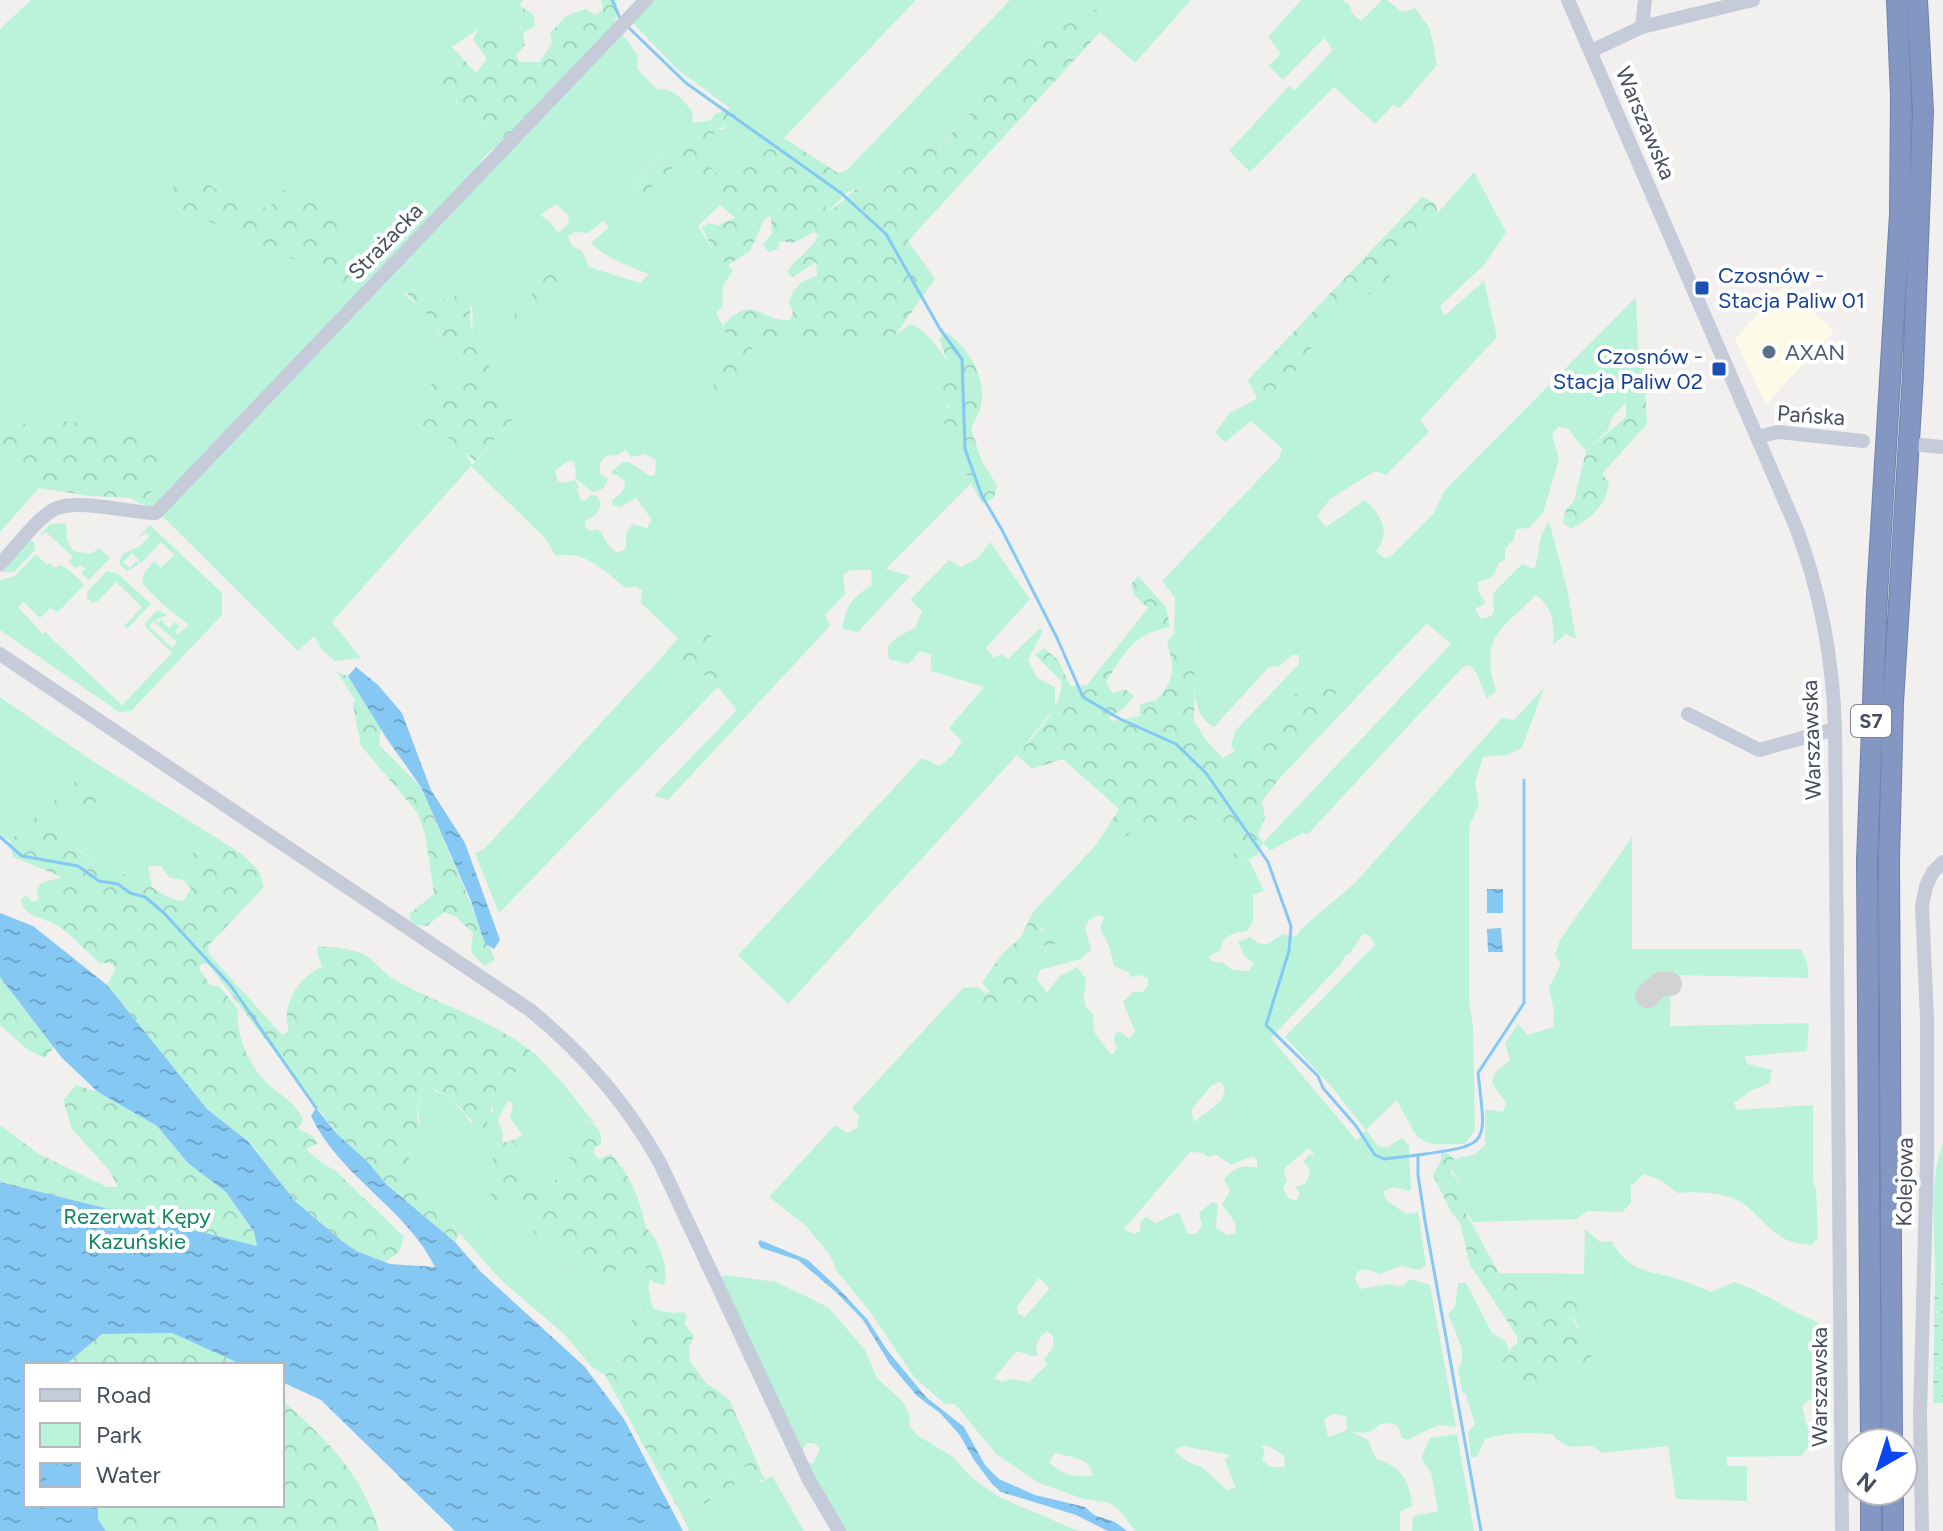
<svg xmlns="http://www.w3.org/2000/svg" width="1943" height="1531" viewBox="0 0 1943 1531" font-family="Figtree,sans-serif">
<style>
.commercial{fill:#fdfbe8}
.green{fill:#baf3da;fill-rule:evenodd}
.forest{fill:url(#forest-crowns)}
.wetland{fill:url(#wetland-marsh)}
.water{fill:url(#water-ripples)}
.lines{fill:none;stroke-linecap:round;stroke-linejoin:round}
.stream{stroke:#84c8f3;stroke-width:3}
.taxiway{stroke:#d2d2d4;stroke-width:24}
.highway-casing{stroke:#6e82ae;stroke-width:22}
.minor{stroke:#c5cbd8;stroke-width:14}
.highway{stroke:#8397c2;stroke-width:20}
.transit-dot{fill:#1a4fb4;stroke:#fff;stroke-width:3}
.service-dot{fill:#5c6f8a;stroke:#fff;stroke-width:3}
.labels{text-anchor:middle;stroke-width:8;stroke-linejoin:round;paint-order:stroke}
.shield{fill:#fff;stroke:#7e838e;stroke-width:2}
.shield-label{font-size:20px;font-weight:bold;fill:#464e5e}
.street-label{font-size:22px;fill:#464e5e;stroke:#fff}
.transit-label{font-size:22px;fill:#164399;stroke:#fff;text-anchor:start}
.service-label{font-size:22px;fill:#4e5e75;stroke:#fff;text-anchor:start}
.park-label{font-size:22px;fill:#108660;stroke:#fff}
</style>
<defs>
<pattern id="forest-crowns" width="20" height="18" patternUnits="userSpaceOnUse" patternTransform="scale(2)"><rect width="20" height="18" fill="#baf3da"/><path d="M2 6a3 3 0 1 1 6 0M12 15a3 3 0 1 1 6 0" fill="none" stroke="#a1d2be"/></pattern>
<pattern id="wetland-marsh" width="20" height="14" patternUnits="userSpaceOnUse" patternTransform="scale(2)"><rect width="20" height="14" fill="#baf3da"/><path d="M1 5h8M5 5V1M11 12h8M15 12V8" fill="none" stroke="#a1d2be"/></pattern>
<pattern id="water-ripples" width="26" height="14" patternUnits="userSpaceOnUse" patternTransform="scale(2)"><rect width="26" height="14" fill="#84c8f3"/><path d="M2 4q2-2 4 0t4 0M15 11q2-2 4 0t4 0" fill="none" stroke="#6ea5c8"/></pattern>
</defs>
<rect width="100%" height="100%" fill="#f2f0ef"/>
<!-- commercial -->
<polygon class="commercial" points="1785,285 1834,331 1766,404 1735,339"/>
<!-- green -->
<g class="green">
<path d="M 31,0 L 509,0 L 504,2 L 524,26 L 508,37 L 499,37 L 489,28 L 479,29 L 441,54 L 456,102 L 503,144 C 492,147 480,159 477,170 L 390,262 C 373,256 368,260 354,271 L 332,251 L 348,228 L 350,213 L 306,199 L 269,208 L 232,201 L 206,182 L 178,211 L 201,218 L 326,274 L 355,299 L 156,507 L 141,504 L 163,478 L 129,433 L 61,420 L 40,429 L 31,430 L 12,411 L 0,411 L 0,29 Z"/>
<path d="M 651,0 L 916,0 L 784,138 C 766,152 747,162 731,179 L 716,173 L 702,161 L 713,139 L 714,129 L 723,129 L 738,114 L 677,69 L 632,22 Z"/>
<polygon points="1010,0 1191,0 1135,63 1100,32 1116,14 1036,44 1020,59 994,68 998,83 938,147 929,139 874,200 860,187 848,192 829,210 819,202 840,183 838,173 847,170"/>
<polygon points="1301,0 1342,0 1350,5 1352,13 1361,21 1382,0 1387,0 1402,12 1415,8 1430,29 1437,65 1400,108 1393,105 1375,124 1334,87 1250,172 1229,151 1289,86 1295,90 1333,50 1324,38 1283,80 1268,66 1281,54 1268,37"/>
<path d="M 622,33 L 638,56 L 637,69 L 658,90 C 673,86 683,101 692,111 L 693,123 L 631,189 L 673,167 L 686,184 L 705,182 L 723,197 L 720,205 L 698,226 L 714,252 L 733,270 L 723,286 L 722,307 L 716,314 L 737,350 L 712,374 L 715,383 L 708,395 L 715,400 L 729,386 L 752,340 L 804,340 L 806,349 L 817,349 L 824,338 L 842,342 L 859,350 L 896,334 L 911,324 C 927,331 938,347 948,362 C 936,387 959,457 971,483 L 886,569 L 910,576 L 858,632 L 842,629 C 847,605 851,598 872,585 L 871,570 L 851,570 L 843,575 L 845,594 L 825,615 L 830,626 L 668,800 L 654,796 L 737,710 L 718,687 L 499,913 L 475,853 L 484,849 L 661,658 C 671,682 691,674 711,676 L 717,686 L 727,676 L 683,649 L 668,650 L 678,638 L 641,603 L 642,591 L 635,586 L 626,588 C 604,571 585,549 556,556 L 544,537 L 471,466 L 332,622 L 361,658 L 335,661 L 322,650 L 314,636 L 298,651 L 161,515 L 398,269 L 407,297 L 423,309 L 434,322 L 440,337 L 461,350 L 467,360 L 458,381 L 436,398 L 420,429 L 431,423 L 462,447 L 472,465 L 514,418 L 514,410 L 490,380 L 489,366 L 546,303 L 560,261 L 492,341 L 484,346 C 466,338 475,325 472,309 C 471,303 466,296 463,290 L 449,300 L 439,298 L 404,262 ZM 556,204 L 569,216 L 568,224 L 558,233 L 550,222 L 540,215 ZM 603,221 L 609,227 L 591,243 C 602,256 632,268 649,274 L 640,283 L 589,267 L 582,251 L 572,246 L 568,236 L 575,232 L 588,233 ZM 626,450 L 631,457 L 645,454 L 656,460 L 655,475 L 650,476 L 629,462 L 623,462 L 611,472 L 613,475 L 617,475 L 625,481 C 625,492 620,494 612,500 L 612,505 L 620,507 L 636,498 L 652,520 L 647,528 L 633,524 L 626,533 L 626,547 L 623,551 L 616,552 C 605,544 606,538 598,529 L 589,531 L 585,527 L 585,521 L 597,514 L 601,504 L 597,496 L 591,495 L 585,501 L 581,500 L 577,490 L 579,487 L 575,480 L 563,483 L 558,481 L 555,471 L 567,461 L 574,462 L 576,472 L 575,478 L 592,492 C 602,491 605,488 608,479 L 600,474 L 600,464 L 606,456 L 617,455 Z"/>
<path d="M 1474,172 L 1506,232 L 1484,265 L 1440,306 L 1444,316 L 1484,281 L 1497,337 L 1420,420 L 1429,432 L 1386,475 L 1375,471 L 1330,499 L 1317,516 L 1326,527 L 1365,500 C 1381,515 1392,532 1376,551 L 1384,558 L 1390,557 L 1434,513 L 1444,491 L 1636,297 L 1638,348 L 1626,369 L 1625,404 L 1612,417 L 1608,430 L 1586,451 L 1567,428 L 1558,427 L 1552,434 L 1559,459 L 1543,513 L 1529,528 L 1516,529 L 1514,540 L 1505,548 L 1505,559 L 1498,564 C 1495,577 1490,579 1477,582 L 1479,593 L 1486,603 L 1475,609 L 1481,619 L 1492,616 L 1494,609 L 1493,593 L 1522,564 L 1534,569 C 1542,550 1535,542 1549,521 L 1567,588 L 1576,639 L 1566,634 L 1553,645 C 1555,626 1553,607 1536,595 C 1499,632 1480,636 1496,691 L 1487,699 L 1477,674 L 1470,665 L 1463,667 L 1308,834 L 1302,833 L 1270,851 L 1263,843 L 1451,644 L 1427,623 L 1279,779 L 1276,763 L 1309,679 L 1253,741 L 1236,751 L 1231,747 L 1235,731 L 1299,664 L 1299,655 L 1292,655 L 1279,666 L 1269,667 L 1214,727 C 1189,714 1195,680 1195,656 L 1174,634 L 1175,598 L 1162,581 L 1279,458 L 1282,448 L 1251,421 L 1225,442 L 1215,433 L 1230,413 L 1281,386 L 1309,357 L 1313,340 L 1353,295 C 1377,293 1387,282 1396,260 Z"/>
<polygon points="0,466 32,470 39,488 0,532"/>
<polygon points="66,523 67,540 73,551 91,554 99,548 110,558 89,580 81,573 85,569 80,565 75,568 69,562 73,557 46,532 38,537 50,524"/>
<path d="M 150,525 L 222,593 L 222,615 L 131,711 L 119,712 L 0,630 L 0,580 L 15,576 L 36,554 L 47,565 L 50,563 L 55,568 L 61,565 C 68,569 78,577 84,585 L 58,612 L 50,608 L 40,618 L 24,602 L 18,607 L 43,634 L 49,629 L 46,633 L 122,705 L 172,653 L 146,628 L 145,623 L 155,612 L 160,611 L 167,615 L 155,620 L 159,623 L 163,619 L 163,623 L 169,628 L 175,622 L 180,627 L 175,630 L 177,635 L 189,625 L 162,604 L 142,583 L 144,573 L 154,561 L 161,568 L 174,555 L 161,542 L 141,563 L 132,553 L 123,562 L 130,568 L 136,561 L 139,564 L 127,571 L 119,564 L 122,554 L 139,547 L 150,536 L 145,533 L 132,543 ZM 153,621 L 177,642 L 172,648 L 149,626 Z"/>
<polygon points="29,539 34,542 35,550 14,572 0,572 0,569"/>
<polygon points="990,542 1030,599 986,648 994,658 1001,654 1008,659 1040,628 1043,631 1028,660 1037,678 1055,687 1055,708 1017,755 788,1004 738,955 922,758 939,766 952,756 962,741 949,728 984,687 931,671 931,655 920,651 909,664 889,659 887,647 897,637 915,628 922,611 910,600 949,560 960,567 977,559"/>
<polygon points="107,571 118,574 151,604 127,629 124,626 142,607 116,582 98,601 92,603 87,598 87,592"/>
<path d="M 1544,688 L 1522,748 L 1506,755 L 1483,757 L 1475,783 L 1479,804 L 1469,827 L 1469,1002 L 1473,1026 L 1475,1130 L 1465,1144 C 1413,1145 1421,1144 1397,1100 L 1366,1130 L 1378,1146 L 1388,1147 L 1402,1138 L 1409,1146 L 1411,1191 L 1394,1187 L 1383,1191 L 1386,1200 L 1406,1214 L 1418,1212 L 1426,1265 L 1419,1270 L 1401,1266 L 1380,1274 L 1366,1269 L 1358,1271 L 1355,1279 L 1360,1289 L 1389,1284 L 1402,1287 L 1410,1279 L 1430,1285 L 1456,1427 L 1438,1425 L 1407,1440 L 1402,1438 L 1399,1428 L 1393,1423 L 1380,1424 C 1371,1434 1365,1433 1352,1432 L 1368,1440 L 1376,1459 C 1401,1466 1410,1480 1412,1506 L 1400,1512 L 1400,1531 L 1135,1531 L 1120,1511 L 1110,1503 L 1084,1499 L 1039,1483 L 996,1454 L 955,1404 L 945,1404 L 915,1378 L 868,1309 L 836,1270 L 830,1255 L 806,1226 L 769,1197 L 835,1125 L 847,1133 L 857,1128 L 859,1116 L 852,1108 L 963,988 L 964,995 L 1036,1007 L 1060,976 L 1077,967 L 1086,979 L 1084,995 L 1085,1006 L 1093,1014 L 1094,1032 L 1109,1052 L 1112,1055 L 1117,1049 L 1114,1040 L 1115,1033 L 1120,1032 L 1130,1039 L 1135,1031 L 1123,1002 L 1133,992 L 1143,992 L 1148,986 L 1148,979 L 1141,975 L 1131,977 L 1128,972 L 1114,966 L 1109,946 L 1100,928 L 1104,917 L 1099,915 L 1090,919 L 1085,928 L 1091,950 L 1081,959 L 1040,970 L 1037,979 L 1025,975 L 1009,961 C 1026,951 1040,943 1060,944 L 1036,924 L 1040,917 L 1033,912 L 1096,845 L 1105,850 L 1135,824 L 1175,826 L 1204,818 C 1218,827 1236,834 1239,852 L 1220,861 L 1232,869 L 1249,860 L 1264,891 L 1253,895 L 1253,921 L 1247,931 C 1233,933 1223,935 1220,951 L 1209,956 L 1211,961 L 1224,963 L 1232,970 L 1249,971 L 1254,963 L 1245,957 L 1238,942 L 1250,937 L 1258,943 L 1267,944 L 1283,934 L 1296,937 L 1302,928 L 1355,883 L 1502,718 L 1514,720 ZM 1363,934 L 1369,935 L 1375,945 L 1285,1037 L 1329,1084 L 1366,1130 L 1357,1141 L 1271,1038 L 1341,964 L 1344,957 L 1350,953 ZM 1221,1082 L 1225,1089 L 1221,1101 L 1194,1122 L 1191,1110 L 1212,1085 ZM 1309,1148 L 1315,1156 L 1310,1154 L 1303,1162 L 1308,1166 L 1310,1174 L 1305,1184 L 1296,1187 L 1300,1194 L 1296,1201 L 1288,1198 L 1283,1189 L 1287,1181 L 1284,1174 L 1286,1167 ZM 1190,1152 L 1203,1153 L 1208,1157 L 1217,1155 L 1231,1165 L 1252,1156 L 1257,1160 L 1257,1168 C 1242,1164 1234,1168 1224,1179 L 1230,1191 L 1222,1204 L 1236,1224 L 1235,1233 L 1227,1235 L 1216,1228 L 1218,1204 L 1212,1202 L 1199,1213 L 1202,1226 L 1196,1234 L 1188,1234 L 1179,1212 L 1156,1223 L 1146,1217 L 1141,1221 L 1140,1231 L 1134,1234 L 1124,1229 ZM 1039,1278 L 1050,1288 L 1025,1317 L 1018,1314 L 1017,1307 ZM 1047,1331 L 1053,1336 L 1053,1348 L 1044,1359 L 1047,1365 L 1029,1382 L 1011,1379 L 1002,1382 L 994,1378 L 1017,1351 L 1032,1356 L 1038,1355 C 1034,1344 1038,1338 1047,1331 ZM 1333,1414 L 1346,1416 L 1347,1430 L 1328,1437 L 1324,1419 ZM 1183,1446 L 1230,1455 L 1225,1460 L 1236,1488 L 1227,1490 L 1203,1468 L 1188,1462 L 1174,1450 ZM 1261,1446 L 1269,1446 L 1284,1456 L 1285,1467 L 1271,1467 L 1262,1460 L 1265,1452 ZM 1055,1453 C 1072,1458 1088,1456 1093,1475 C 1075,1478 1062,1475 1049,1462 Z"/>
<path d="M 0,697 L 94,762 L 231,847 L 206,843 L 183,862 L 184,880 L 170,878 L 161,866 L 148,866 L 152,887 C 123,873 62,853 55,819 L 67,812 L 83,817 L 85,774 L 10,840 L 0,838 Z"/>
<path d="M 1632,837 L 1632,949 L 1801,949 L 1807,962 L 1809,978 L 1671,975 L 1670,1026 L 1809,1023 L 1807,1051 L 1745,1056 L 1747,1064 L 1772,1070 L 1770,1083 L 1750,1091 L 1734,1103 L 1737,1110 L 1813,1105 L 1813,1182 L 1816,1188 L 1818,1238 L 1811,1245 C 1777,1243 1771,1228 1749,1208 C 1731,1192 1700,1191 1678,1193 L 1660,1180 L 1644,1174 L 1631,1186 L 1631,1203 L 1622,1212 L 1587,1211 L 1577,1219 L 1473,1222 L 1463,1208 L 1464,1188 L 1452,1171 L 1454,1159 L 1475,1154 L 1485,1145 L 1485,1109 L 1503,1112 L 1506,1103 L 1492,1083 L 1495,1072 L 1510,1061 L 1505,1043 L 1518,1024 L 1528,1035 L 1553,1027 L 1554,1012 L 1549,987 L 1561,964 L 1555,955 L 1560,940 Z"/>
<path d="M 536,1055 L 561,1081 L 595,1124 L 586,1120 L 582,1145 L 562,1166 L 560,1175 L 547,1189 C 534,1187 518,1174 512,1162 L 518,1151 L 514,1140 L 522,1135 L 510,1117 L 513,1104 L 508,1101 L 498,1120 L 503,1133 L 502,1143 L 493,1151 L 492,1176 L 495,1189 L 529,1200 L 538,1200 L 541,1205 L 543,1245 L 566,1245 L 567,1264 L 582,1266 L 603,1278 L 637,1259 L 648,1263 L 644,1273 L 650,1279 L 648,1288 L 653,1309 L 644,1308 L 626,1328 L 627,1350 L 605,1375 L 592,1367 L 565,1335 L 500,1279 L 446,1218 L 404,1183 L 411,1169 L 407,1145 L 420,1123 L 417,1109 L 422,1089 L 431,1085 L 436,1092 L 449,1096 L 471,1122 L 493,1112 C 492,1081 504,1074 532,1066 Z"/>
<path d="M 1943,1143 L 1943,1275 L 1935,1273 C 1935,1231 1928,1183 1943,1143 Z"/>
<path d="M 1585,1229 L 1600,1242 L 1612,1241 C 1629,1274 1650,1270 1681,1280 C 1691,1283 1701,1288 1711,1292 L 1734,1282 C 1764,1292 1789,1311 1819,1323 L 1820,1348 L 1812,1365 L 1818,1375 L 1816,1398 L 1808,1401 L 1802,1406 L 1806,1424 L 1813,1433 L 1808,1448 L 1801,1456 L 1727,1457 L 1727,1466 L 1747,1466 L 1747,1501 L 1676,1499 L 1668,1446 L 1602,1453 C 1591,1441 1582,1449 1568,1446 C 1563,1445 1560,1441 1555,1438 L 1554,1435 C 1531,1432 1508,1432 1485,1439 L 1477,1457 L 1471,1457 L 1468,1432 L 1475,1424 L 1466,1395 L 1462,1392 L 1458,1369 C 1470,1354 1453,1330 1448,1314 L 1455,1306 L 1458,1283 L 1466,1283 L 1492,1333 L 1504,1340 L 1509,1348 L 1502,1364 L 1496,1368 L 1503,1374 L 1513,1373 L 1524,1383 L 1561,1363 L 1592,1340 C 1577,1328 1571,1321 1573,1301 L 1545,1293 L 1534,1273 L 1584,1274 Z"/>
<polygon points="726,1275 776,1282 828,1307 865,1350 877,1378 903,1402 909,1414 910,1427 917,1435 953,1457 971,1477 999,1497 1078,1531 844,1531 807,1464 813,1463 820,1450 814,1443 807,1443 800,1453 719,1278"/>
<polygon points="1457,1434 1474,1531 1412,1531 1413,1516 1438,1511 1431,1473 1421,1458 1430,1438"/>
<polygon points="748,1466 761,1482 772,1476 804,1531 689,1531 679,1510 708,1503 736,1469"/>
</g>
<!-- forest -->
<g class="forest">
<polygon points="509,0 523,0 520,6 533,14 535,26 523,33 525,45 516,55 519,62 540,62 552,43 550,33 566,16 586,9 595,15 603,10 601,0 616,0 618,14 613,27 503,144 477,120 465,112 436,75 441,54 449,47 453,48 476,73 487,59 473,39 479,28 489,28 499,36 508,37 523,27 522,22 512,23 501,12 504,2"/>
<path d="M 1115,1 L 1116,13 L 1100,32 L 908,241 L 935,279 L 896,334 L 859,350 L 842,342 L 824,338 L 817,349 L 806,349 L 804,340 L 787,344 L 753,341 L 751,365 L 715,400 L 707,395 L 715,383 L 712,374 L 737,350 L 724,331 L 724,324 C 755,293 760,322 790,320 L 793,311 L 789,304 C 792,288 802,279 817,276 L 816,262 L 793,277 L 787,272 C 795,258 812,250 818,236 L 814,232 L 793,243 L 780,241 L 778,249 L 769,252 L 763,245 L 772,233 L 771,216 L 765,218 L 750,251 L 728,265 L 714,252 L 702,228 L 708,223 L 719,225 L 735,218 L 720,205 L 723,197 L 705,182 L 686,184 L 673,167 L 641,197 L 631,190 L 693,123 L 711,120 L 715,114 L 732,108 L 738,114 L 736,123 L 714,130 L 713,139 L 703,160 L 716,173 L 731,178 C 747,162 766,152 784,138 L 838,173 L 840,183 L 820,202 L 829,210 C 840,207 847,193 860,187 L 874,200 L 929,138 L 939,147 L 998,83 L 994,68 L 1008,52 L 1020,58 C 1048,33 1081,15 1115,1 Z"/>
<path d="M 206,182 L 232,201 L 269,208 L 283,190 L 351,213 L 348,228 L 332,251 L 354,271 C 368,261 373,256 390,262 L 355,299 L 326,274 L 201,218 L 178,211 L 169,204 L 166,196 L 176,184 Z"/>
<polygon points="1422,197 1435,203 1438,213 1396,260 1389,278 1370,294 1353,295 1313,340 1309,357 1281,386 1258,400 1248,380"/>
<path d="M 561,259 C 561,301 515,337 489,366 L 490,380 L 514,410 L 514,418 L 475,461 L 431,423 L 420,429 L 416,424 L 436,398 L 429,386 L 434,382 L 446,390 L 458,381 L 467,360 L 461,350 L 447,347 C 441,338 437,327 430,318 C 415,298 401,297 398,269 L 404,262 L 439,298 L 449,300 L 463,290 L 471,291 C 472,309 464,337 484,345 L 492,341 Z"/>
<path d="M 947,333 C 968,346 987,379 981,405 C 980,413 974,421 971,429 L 982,462 L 997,485 L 994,498 L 982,504 L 949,441 L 943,418 L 949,407 C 941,393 941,376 948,362 L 939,339 Z"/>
<path d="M 1638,348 L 1643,353 L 1647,424 L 1602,474 L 1609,482 C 1605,508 1593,516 1571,529 L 1563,523 L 1566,509 L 1574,501 L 1586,451 L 1626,417 L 1626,369 Z"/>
<polygon points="0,411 12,411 31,430 40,429 61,420 129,433 162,463 163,478 141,504 130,498 90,496 39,488 32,470 0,466"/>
<path d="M 1138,576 L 1166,607 L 1170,627 C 1133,634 1125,652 1106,682 L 1113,693 L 1125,689 L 1134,696 L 1124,708 L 1108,718 L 1114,721 L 1140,716 L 1140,704 L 1157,700 C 1175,677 1175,670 1167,642 L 1174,634 L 1195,656 L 1194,721 L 1206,740 L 1223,758 L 1253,741 L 1309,679 L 1331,676 L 1343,686 L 1276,763 L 1279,779 L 1262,801 L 1265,818 L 1258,834 L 1263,843 L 1257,855 L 1232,869 L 1222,866 L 1220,861 L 1238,852 C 1236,834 1218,827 1204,818 L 1175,826 L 1135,824 L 1128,836 L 1118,838 L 1105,850 L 1096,845 L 1119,809 L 1063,759 L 1032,769 L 1017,755 C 1035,734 1060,712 1062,682 L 1035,655 L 1044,648 L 1058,660 L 1070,686 L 1087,685 L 1148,608 L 1134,595 L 1131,584 Z"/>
<path d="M 710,635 C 719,648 726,659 727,676 L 718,687 L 711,676 C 692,674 671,682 661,658 L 668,650 L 683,649 L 693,637 Z"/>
<polygon points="337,672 348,676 367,705 381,728 379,745 421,787 495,960 484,966 471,952 473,933 456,917 444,912 427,926 413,925 409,914 434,894 425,834 417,812 361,746 353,705 355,700"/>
<path d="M 85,773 C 98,787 102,807 83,817 L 67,812 L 55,819 C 63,854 115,869 144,883 C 159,890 166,899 183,901 L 191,889 L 184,880 L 183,862 L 206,842 L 231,847 L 244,856 L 259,871 L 264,887 L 208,946 L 209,954 L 282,1035 L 289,1031 C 280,1006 299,976 322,967 L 317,952 L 318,946 C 333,947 347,948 361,953 C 374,958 382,973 395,980 C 442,1006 494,1020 536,1055 L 532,1066 C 483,1081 502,1093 485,1129 C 469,1121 464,1111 452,1099 C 445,1093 437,1093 431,1085 L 422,1089 C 421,1095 417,1103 417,1109 C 417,1131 426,1126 407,1145 L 411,1169 L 404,1183 L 446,1218 L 459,1234 L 455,1242 L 387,1185 L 366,1160 L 337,1134 L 208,964 L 202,964 L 199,968 L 210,985 L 219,986 L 238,1009 C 235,1035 250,1067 268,1084 C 280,1095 298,1104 303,1120 L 298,1129 L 311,1135 L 318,1143 L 306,1149 L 322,1163 L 336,1171 L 404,1237 L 399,1252 L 385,1262 L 356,1251 L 342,1241 L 296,1202 L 249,1141 L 207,1109 L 107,985 L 116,968 L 110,963 L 100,963 C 84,951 74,935 56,925 C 42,917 24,917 21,900 L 26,895 L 32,902 L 39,899 L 37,890 L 41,883 L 62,877 L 13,857 L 10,840 Z"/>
<path d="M 1033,912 L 1040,917 L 1037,924 L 1042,931 L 1057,927 L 1066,937 L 1060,944 C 1041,943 1025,951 1009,961 L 1025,975 L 1037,979 L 1047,993 L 1036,1007 C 1013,1007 982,1012 964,995 L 963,988 L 978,987 L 985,993 L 990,992 L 982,982 L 1003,953 L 1021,937 Z"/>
<polygon points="0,977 54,1047 45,1058 28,1050 0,1025"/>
<polygon points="76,1085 98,1092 157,1126 188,1163 226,1192 254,1233 257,1247 0,1182 0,1125 39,1154 107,1187 118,1187 109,1170 72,1129 63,1100"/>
<path d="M 585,1120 C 598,1126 602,1130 601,1144 L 594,1148 L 594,1154 L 599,1159 L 611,1154 C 630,1174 641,1201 646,1228 C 658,1238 670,1269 664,1285 L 654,1283 L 644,1273 L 648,1263 L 637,1259 L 603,1278 C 585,1266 572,1267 556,1257 L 565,1245 L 543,1245 L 532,1229 L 540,1205 L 537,1200 L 528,1200 L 514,1210 L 492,1209 L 484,1200 L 495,1189 L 492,1176 L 493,1151 L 502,1143 L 514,1140 L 518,1151 L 512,1162 C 518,1174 534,1187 547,1189 L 560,1175 L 562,1166 L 582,1145 L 575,1131 L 579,1123 Z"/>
<path d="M 1441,1148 L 1454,1159 L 1451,1173 L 1465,1188 L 1463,1208 L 1499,1273 L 1534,1273 L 1545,1293 L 1573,1301 L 1589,1311 L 1587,1319 L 1572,1318 L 1577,1327 L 1592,1340 L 1591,1360 L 1579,1367 L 1561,1363 L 1556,1373 L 1537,1386 L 1524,1383 L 1513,1373 L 1503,1374 L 1496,1368 C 1506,1360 1507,1349 1517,1343 L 1517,1336 L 1470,1265 L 1460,1223 L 1451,1212 L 1433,1175 L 1441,1160 Z"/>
<polygon points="644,1307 673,1313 683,1312 687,1316 684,1324 694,1336 689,1347 690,1361 706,1383 729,1399 765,1480 755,1480 747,1466 736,1469 729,1476 735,1483 727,1494 715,1494 708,1503 679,1510 605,1375 627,1350 623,1330"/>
<polygon points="172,1333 243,1365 65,1365 102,1334"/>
<path d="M 282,1400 C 325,1438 363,1474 379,1531 L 106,1531 L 98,1519 L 98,1505 L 282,1505 Z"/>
</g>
<!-- wetland -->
<polygon class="wetland" points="1935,1273 1943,1275 1943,1403 1933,1403"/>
<!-- water -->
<g class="water">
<polygon points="356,667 378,685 402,713 431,790 465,843 500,940 494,949 486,944 482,935 471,901 421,787 387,739 348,676"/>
<rect x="1487" y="889" width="16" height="24"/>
<path d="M 0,913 L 33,926 L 107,985 L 207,1109 L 248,1141 L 296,1202 L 342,1241 L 356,1251 L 390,1264 L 435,1267 C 407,1209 339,1176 311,1116 L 316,1108 L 337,1134 L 366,1160 L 387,1185 L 455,1242 L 481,1272 L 585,1367 L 624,1419 L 683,1531 L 455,1531 L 321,1400 L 282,1382 L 282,1365 L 243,1365 L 172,1333 L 102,1334 L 65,1365 L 26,1365 L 26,1505 L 98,1505 L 98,1519 L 106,1531 L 0,1531 L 0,1182 L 257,1246 L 254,1232 L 226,1192 L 188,1163 L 157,1126 L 98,1092 L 62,1058 L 0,977 Z"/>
<polygon points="1501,928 1503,952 1488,952 1487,929"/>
<polygon points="760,1240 808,1260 839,1289 867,1319 887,1350 926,1397 964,1427 985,1465 999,1479 1035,1495 1085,1507 1094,1515 1115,1522 1127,1531 1108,1531 1076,1515 1001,1492 992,1484 974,1460 959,1434 940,1413 917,1396 890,1364 863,1320 837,1293 798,1260 761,1248 758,1243"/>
</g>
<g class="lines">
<!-- stream -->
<g class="stream">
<polyline points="612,0 620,18"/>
<polyline points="628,27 686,83 841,193 886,234 940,329 962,359 965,449 982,496 1002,530 1057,638 1083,697 1120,719 1176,744 1206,773 1268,862 1291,926 1289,951 1266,1025 1318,1076 1323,1088 1356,1126 1375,1155 1384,1159 1418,1155"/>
<polyline points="0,837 22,856 78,866 99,881 118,884 130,893 145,897 164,913 231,986 316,1108"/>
<path d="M 1481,1531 L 1425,1221 L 1418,1175 L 1418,1155 C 1492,1145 1486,1145 1478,1073 L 1524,1003 L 1524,780"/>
</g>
<!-- taxiway -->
<polyline class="taxiway" points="1647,996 1660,984 1670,984"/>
<!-- highway casing -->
<g class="highway-casing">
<g id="highway">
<polyline points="1871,1443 1867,861 1877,596 1900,214 1901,97 1897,0"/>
<polyline points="1892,1443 1889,860 1893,703 1913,375 1923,111 1917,0"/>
<polyline points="1871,1491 1871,1531"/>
<polyline points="1893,1491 1893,1531"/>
</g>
</g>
<!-- minor -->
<g class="minor">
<path d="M 1568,0 L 1796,527 C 1821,593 1833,658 1835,729 L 1842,1531"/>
<polyline points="1642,27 1645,0"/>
<polyline points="1591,51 1642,27 1753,0"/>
<polyline points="1757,437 1778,432 1863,441"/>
<polyline points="1921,445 1943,447"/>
<path d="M 0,564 C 14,550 39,515 57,508 C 81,499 130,513 156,513 L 646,0"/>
<path d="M 0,654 L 530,1010 C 584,1054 626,1102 660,1163 L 809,1480 L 839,1531"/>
<polyline points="1688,714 1759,750 1835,729"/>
<polyline points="1922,1531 1920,1414 1927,1159 1927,1018 1922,906 1926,886 1933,872 1943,862"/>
</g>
<!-- highway -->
<use href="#highway" class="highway"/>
</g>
<!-- markers -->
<g class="transit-dot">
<rect x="1694" y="280" width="16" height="16" rx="4"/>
<rect x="1711" y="361" width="16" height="16" rx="4"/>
</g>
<circle class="service-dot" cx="1769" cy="352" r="8"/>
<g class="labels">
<!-- shield labels -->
<rect class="shield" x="1851" y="705" width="40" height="32" rx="6"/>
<g class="shield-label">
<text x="1871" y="728">S7</text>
</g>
<!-- street labels -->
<g class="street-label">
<text transform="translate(1646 123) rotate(67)" y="8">Warszawska</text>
<text transform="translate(385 241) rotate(-46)" y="8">Strażacka</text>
<text transform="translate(1811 415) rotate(4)" y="8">Pańska</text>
<text transform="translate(1811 740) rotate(-92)" y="8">Warszawska</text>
<text transform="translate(1904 1182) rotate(-89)" y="8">Kolejowa</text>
<text transform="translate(1819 1387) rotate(-90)" y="8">Warszawska</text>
</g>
<!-- transit labels -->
<g class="transit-label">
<text x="1718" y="283">Czosnów -<tspan x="1718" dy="25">Stacja Paliw 01</tspan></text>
<text x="1703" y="364" text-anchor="end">Czosnów -<tspan x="1703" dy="25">Stacja Paliw 02</tspan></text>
</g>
<!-- service labels -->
<g class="service-label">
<text x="1785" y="360">AXAN</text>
</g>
<!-- park labels -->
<g class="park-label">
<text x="137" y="1224">Rezerwat Kępy<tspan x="137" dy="25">Kazuńskie</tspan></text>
</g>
</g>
<!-- legend -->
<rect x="24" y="1363" width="260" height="144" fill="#ffffff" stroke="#b5b8bf" stroke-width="2"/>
<rect x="40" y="1389" width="40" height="12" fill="#c5cbd8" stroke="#b5b8bf" stroke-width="2"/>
<text x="96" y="1403" font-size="24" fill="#464e5e">Road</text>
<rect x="40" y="1423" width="40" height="24" fill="#baf3da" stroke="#b5b8bf" stroke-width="2"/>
<text x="96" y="1443" font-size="24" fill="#464e5e">Park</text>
<rect x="40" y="1463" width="40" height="24" fill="url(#water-ripples)" stroke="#b5b8bf" stroke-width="2"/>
<text x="96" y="1483" font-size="24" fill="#464e5e">Water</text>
<!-- north arrow -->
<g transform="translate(1879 1467) rotate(219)"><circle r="38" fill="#ffffff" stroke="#b5b8bf" stroke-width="2"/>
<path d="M0-6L14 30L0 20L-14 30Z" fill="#0b47f0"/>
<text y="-12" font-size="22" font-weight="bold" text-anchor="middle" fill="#464e5e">N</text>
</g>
</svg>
